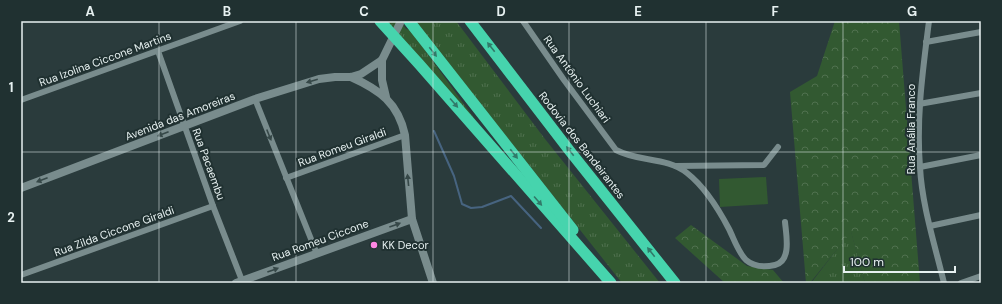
<svg xmlns="http://www.w3.org/2000/svg" width="1002" height="304" viewBox="0 0 1002 304" font-family="'DM Sans',sans-serif">
<style>
.grass{fill:url(#grass-tufts)}
.forest{fill:url(#forest-crowns)}
.garden{fill:#325931}
.lines{fill:none;stroke-linecap:round;stroke-linejoin:round}
.stream{stroke:#476480;stroke-width:2}
.minor{stroke:#798c8d;stroke-width:6}
.secondary{stroke:#798c8d;stroke-width:8}
.motorway{stroke:#46d4ad;stroke-width:11}
.oneway{fill:#317a69}
.oneway2{fill:#364848}
.grid{fill:none;stroke:#e7f1f1;stroke-width:1;stroke-opacity:0.55}
.poi-dot{fill:#fd86e2;stroke:#203131;stroke-width:1.5}
.labels{text-anchor:middle;stroke-width:4;stroke-linejoin:round;paint-order:stroke}
.street-label{font-size:11px;fill:#e7f1f1;stroke:#203131}
.poi-label{font-size:11px;fill:#e7f1f1;stroke:#203131;text-anchor:start}
.neatline{fill:none;stroke:#e7f1f1;stroke-width:1.5}
.grid-label{font-size:13px;text-anchor:middle;font-weight:bold;fill:#e7f1f1}
</style>
<defs>
<pattern id="grass-tufts" width="24" height="20" patternUnits="userSpaceOnUse"><rect width="24" height="20" fill="#325931"/><path d="M3 7l-1-3M5 7V3M7 7l1-3M15 17l-1-3M17 17v-4M19 17l1-3" fill="none" stroke="#50714f"/></pattern>
<pattern id="forest-crowns" width="20" height="18" patternUnits="userSpaceOnUse"><rect width="20" height="18" fill="#325931"/><path d="M2 6a3 3 0 1 1 6 0M12 15a3 3 0 1 1 6 0" fill="none" stroke="#50714f"/></pattern>
</defs>
<rect width="100%" height="100%" fill="#2a3b3c"/>
<!-- grass -->
<g class="grass">
<path d="M 387,21 L 400,21 L 406,29 L 410,30 C 434,62 456,94 480,126 L 479,126 Z"/>
<polygon points="415,21 456,21 545,139 660,283 622,283"/>
<polygon points="851,231 865,283 811,283"/>
</g>
<!-- forest -->
<g class="forest">
<polygon points="835,21 899,21 920,283 865,283 851,232 810,283 806,283 790,92 817,76"/>
<polygon points="691,225 747,266 773,270 784,283 725,283 675,238"/>
</g>
<!-- garden -->
<polygon class="garden" points="766,177 768,204 720,207 719,179"/>
<g class="lines">
<!-- stream -->
<polyline class="stream" points="434,131 454,176 462,204 471,208 482,207 511,196 541,228"/>
<!-- minor -->
<g class="minor">
<path d="M 523,21 L 564,80 L 616,150 C 638,162 667,157 687,173 C 705,187 718,208 729,229 C 734,239 738,252 746,260 C 754,267 766,267 775,265 C 792,261 786,234 785,222"/>
<path d="M 929,21 C 923,69 916,118 920,167 C 922,206 935,245 944,283"/>
<polyline points="926,42 981,32"/>
<polyline points="158,51 213,206 243,283"/>
<polyline points="255,99 317,254"/>
<polyline points="21,100 240,21"/>
<polyline points="919,104 981,93"/>
<polyline points="676,166 764,165 778,147"/>
<polyline points="920,167 981,155"/>
<polyline points="286,178 405,135"/>
<polyline points="930,226 981,215"/>
<polyline points="21,275 213,206"/>
<polyline points="961,283 981,276"/>
</g>
<!-- secondary -->
<g class="secondary">
<polyline points="382,60 382,80 386,97"/>
<path d="M 351,77 C 380,90 398,103 405,135 L 412,219 L 433,283"/>
<polyline points="21,188 255,99 319,79 335,77 351,77 361,74 382,60 401,21"/>
<polyline points="236,283 412,219"/>
</g>
<!-- motorway -->
<g class="motorway">
<polyline points="380,21 419,64 611,283"/>
<polyline points="409,21 573,230"/>
<polyline points="470,21 569,150 675,283"/>
</g>
</g>
<!-- one-way arrows -->
<defs><path id="oneway-solid" d="M-6-.8H1V-3.2L6.5 0L1 3.2V.8H-6Z"/></defs>
<g class="oneway">
<use href="#oneway-solid" transform="translate(491 47) rotate(-128)"/>
<use href="#oneway-solid" transform="translate(433 52) rotate(52)"/>
<use href="#oneway-solid" transform="translate(454 103) rotate(49)"/>
<use href="#oneway-solid" transform="translate(570 151) rotate(-128)"/>
<use href="#oneway-solid" transform="translate(514 154) rotate(52)"/>
<use href="#oneway-solid" transform="translate(538 201) rotate(49)"/>
<use href="#oneway-solid" transform="translate(651 252) rotate(-128)"/>
</g>
<g class="oneway2">
<use href="#oneway-solid" transform="translate(312 81) rotate(164)"/>
<use href="#oneway-solid" transform="translate(163 134) rotate(159)"/>
<use href="#oneway-solid" transform="translate(269 135) rotate(68)"/>
<use href="#oneway-solid" transform="translate(42 180) rotate(159)"/>
<use href="#oneway-solid" transform="translate(408 180) rotate(-96)"/>
<use href="#oneway-solid" transform="translate(395 225) rotate(-20)"/>
<use href="#oneway-solid" transform="translate(273 270) rotate(-20)"/>
</g>
<!-- grid -->
<path class="grid" d="M 159,21 L 159,283M 296,21 L 296,283M 433,21 L 433,283M 569,21 L 569,283M 706,21 L 706,283M 843,21 L 843,283M 21,152 L 981,152"/>
<!-- markers -->
<circle class="poi-dot" cx="374" cy="245" r="4"/>
<g class="labels">
<!-- street labels -->
<g class="street-label">
<text transform="translate(105 59) rotate(-20)" y="4">Rua Izolina Ciccone Martins</text>
<text transform="translate(577 79) rotate(54)" y="4">Rua Antônio Luchiari</text>
<text transform="translate(180 116) rotate(-21)" y="4">Avenida das Amoreiras</text>
<text transform="translate(911 129) rotate(-90)" y="4">Rua Anália Franco</text>
<text transform="translate(582 145) rotate(52)" y="4">Rodovia dos Bandeirantes</text>
<text transform="translate(342 147) rotate(-20)" y="4">Rua Romeu Giraldi</text>
<text transform="translate(209 164) rotate(70)" y="4">Rua Pacaembu</text>
<text transform="translate(114 231) rotate(-20)" y="4">Rua Zilda Ciccone Giraldi</text>
<text transform="translate(320 240) rotate(-20)" y="4">Rua Romeu Ciccone</text>
</g>
<!-- poi labels -->
<g class="poi-label">
<text x="382" y="249">KK Decor</text>
</g>
</g>
<!-- border -->
<rect width="1002" height="304" fill="none" stroke="#203131" stroke-width="44"/>
<!-- scale -->
<path d="M844 266v6h111v-6" fill="none" stroke="#e7f1f1" stroke-width="2"/>
<text x="850" y="266" font-size="12" fill="#e7f1f1" stroke="#203131" stroke-width="3" paint-order="stroke">100 m</text>
<rect x="22" y="22" width="958" height="260" class="neatline"/>
<g class="grid-label">
<text x="90" y="16">A</text>
<text x="227" y="16">B</text>
<text x="364" y="16">C</text>
<text x="501" y="16">D</text>
<text x="638" y="16">E</text>
<text x="775" y="16">F</text>
<text x="912" y="16">G</text>
<text x="11" y="92">1</text>
<text x="11" y="222">2</text>
</g>
</svg>
